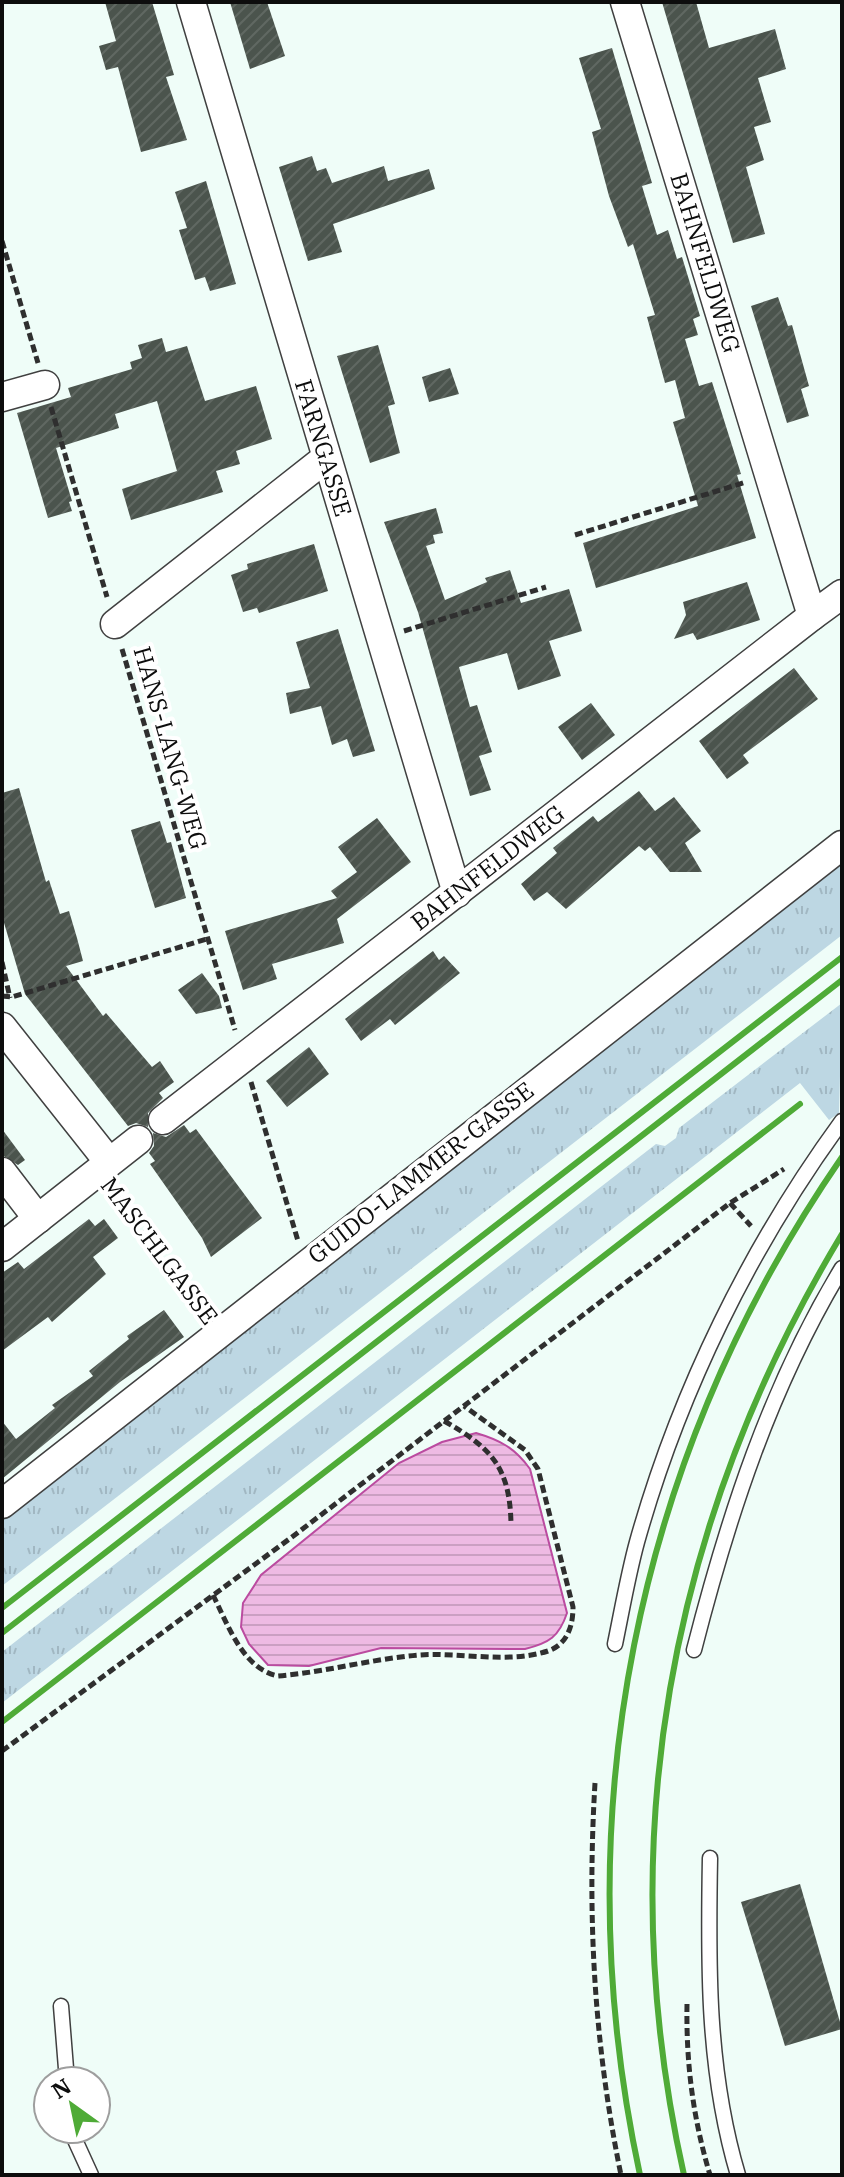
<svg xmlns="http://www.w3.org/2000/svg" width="844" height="2177" viewBox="0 0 844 2177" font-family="'IBM Plex Serif',serif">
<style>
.grass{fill:url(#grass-tufts)}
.water{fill:url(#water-rules);stroke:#bb4ba0;stroke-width:2}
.building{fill:url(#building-hatch)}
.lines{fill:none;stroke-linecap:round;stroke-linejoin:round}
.service-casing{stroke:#404040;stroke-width:17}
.minor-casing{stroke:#404040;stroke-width:31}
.path{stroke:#2f2f2f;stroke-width:5;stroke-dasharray:8 4;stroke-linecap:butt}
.service{stroke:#fff;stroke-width:14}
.minor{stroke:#fff;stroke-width:28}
.rail{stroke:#4fab37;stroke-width:6}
.labels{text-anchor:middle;stroke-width:8;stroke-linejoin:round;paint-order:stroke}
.street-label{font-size:24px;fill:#0d0d0d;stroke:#fff}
</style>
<defs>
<pattern id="grass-tufts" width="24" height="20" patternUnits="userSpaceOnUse" patternTransform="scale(2)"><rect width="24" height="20" fill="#bdd7e3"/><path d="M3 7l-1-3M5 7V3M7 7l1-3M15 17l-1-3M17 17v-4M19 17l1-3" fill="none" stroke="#a1b7c2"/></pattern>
<pattern id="water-rules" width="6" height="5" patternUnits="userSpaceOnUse" patternTransform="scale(2)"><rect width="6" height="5" fill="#eebae3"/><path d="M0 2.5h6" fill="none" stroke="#cb9fc2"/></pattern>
<pattern id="building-hatch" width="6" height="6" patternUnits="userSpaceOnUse" patternTransform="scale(2)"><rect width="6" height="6" fill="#4b544d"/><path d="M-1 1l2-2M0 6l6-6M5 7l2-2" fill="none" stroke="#606862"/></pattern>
</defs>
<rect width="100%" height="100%" fill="#effdf8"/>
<!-- grass -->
<g class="grass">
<polygon points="842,859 842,935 2,1586 2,1519"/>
<polygon points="842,1003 839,1113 829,1120 800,1083 2,1703 2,1652 656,1144 665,1146 676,1138 679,1128"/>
</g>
<!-- water -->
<path class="water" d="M 476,1433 C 500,1440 515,1448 530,1469 L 567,1613 C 559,1637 549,1643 525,1649 L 381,1648 L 309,1666 L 268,1665 L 249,1644 L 241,1627 L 243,1603 L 261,1575 L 399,1463 L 442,1442 Z"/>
<!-- building -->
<g class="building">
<polygon points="105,2 152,2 174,75 166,77 187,140 141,152 118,67 106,70 99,46 116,41"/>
<polygon points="230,2 267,2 285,56 250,69"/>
<polygon points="662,2 696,2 709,48 775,29 786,69 758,78 771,122 754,127 764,160 746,167 765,234 733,243"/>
<polygon points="612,48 652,183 642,186 657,235 668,230 677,259 682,257 700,316 693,319 698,335 685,339 699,386 712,382 741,474 737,475 756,538 596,588 583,543 698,506 673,422 685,418 675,380 665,383 647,317 655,315 633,244 628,247 609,196 592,132 601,129 579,58"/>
<polygon points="312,156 317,171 326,168 332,183 384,166 388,181 429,169 435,189 333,224 342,252 308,261 279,167"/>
<polygon points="206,181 236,284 210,291 205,277 195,280 179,230 187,228 175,192"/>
<polygon points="778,297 788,326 792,325 809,386 801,389 809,416 787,423 751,306"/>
<polygon points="162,338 166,352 187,346 205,401 256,386 272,439 236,451 240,464 216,471 223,492 131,520 122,489 177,471 157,401 115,414 119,428 56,448 72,501 69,502 72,511 48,518 17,413 71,397 68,388 132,369 130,362 142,358 138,345"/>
<polygon points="378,345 395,404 388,406 400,453 370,463 337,356"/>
<polygon points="450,368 459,394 429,402 422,377"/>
<polygon points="436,508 443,533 433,535 435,543 426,546 445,600 487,582 485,578 510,570 521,603 569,589 582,631 549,641 561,676 518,690 507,653 459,667 470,707 477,705 492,752 479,756 491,790 470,796 418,612 384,522"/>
<polygon points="314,544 328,591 259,613 257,608 243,612 231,575 248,569 247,564"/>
<polygon points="747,582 760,620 697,640 693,633 674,639 686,615 683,602"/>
<polygon points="338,629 375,751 353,757 347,739 332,745 321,706 290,714 286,693 310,688 296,642"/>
<polygon points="794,668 818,699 743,755 749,763 727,779 699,741"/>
<polygon points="591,703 615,735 582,760 558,727"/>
<polygon points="19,788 46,882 49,880 60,914 69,911 77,938 83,961 66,966 103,1016 106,1013 152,1067 160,1061 174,1082 159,1093 163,1098 148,1113 148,1127 136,1123 128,1126 25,994 2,916 2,793"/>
<polygon points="639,791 655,811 674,797 701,831 685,843 702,872 670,872 650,847 645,851 639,846 566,909 547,892 534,901 521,884 557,853 553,848 593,816 598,822"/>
<polygon points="377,818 411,862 337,919 344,943 272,964 277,979 243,990 225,931 337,898 331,891 357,872 338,847"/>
<polygon points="160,821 167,843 171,842 186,898 155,908 131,830"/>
<polygon points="433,951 439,960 444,956 460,973 395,1025 390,1019 361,1041 345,1019"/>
<polygon points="202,973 219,996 222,1008 196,1014 178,990"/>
<polygon points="309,1047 329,1074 287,1107 266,1081"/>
<polygon points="184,1125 190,1133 196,1129 262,1218 211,1257 202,1238 150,1164 155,1161 149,1153 154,1146 153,1133 166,1137"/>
<polygon points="2,1129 25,1160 18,1165 2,1155"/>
<polygon points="89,1219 95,1226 104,1219 118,1238 93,1257 106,1274 52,1322 48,1317 2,1351 2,1273 18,1262 24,1269"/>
<polygon points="164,1310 184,1337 120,1382 2,1479 2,1421 16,1439 55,1408 52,1405 93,1376 89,1371 129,1339 127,1336"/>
<polygon points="800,1884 842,2029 785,2046 741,1902"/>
</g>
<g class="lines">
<!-- service casing -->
<g class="service-casing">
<g id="service">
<path d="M 615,1644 C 622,1610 628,1575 637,1542 C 679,1392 750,1247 842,1121"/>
<path d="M 694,1650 C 728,1517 770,1387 842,1268"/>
<path d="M 710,1858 C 708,1965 707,2071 738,2175"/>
<polyline points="61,2006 67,2081"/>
<polyline points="70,2129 91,2175"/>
</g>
</g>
<!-- minor casing -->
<g class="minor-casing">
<g id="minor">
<polyline points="191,2 457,893"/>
<polyline points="625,2 812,616 842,594"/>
<polyline points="2,397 45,385"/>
<polyline points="115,624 326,458"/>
<polyline points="2,1027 109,1162"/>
<polyline points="163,1120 812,616"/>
<polyline points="2,1172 38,1219"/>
<polyline points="2,1247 138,1140"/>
<polyline points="2,1504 842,845"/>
</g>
</g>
<!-- path -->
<g class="path">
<polyline points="2,241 38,363"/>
<polyline points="51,407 107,597"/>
<polyline points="575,535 746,482"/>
<polyline points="404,631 546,587"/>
<polyline points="122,649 235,1030"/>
<polyline points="2,962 10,998"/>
<polyline points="2,996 12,997 207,939"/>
<polyline points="251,1082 298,1241"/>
<polyline points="114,1192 204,1312"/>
<polyline points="730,1203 751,1226"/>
<path d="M 444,1421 C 492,1448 510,1468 511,1524"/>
<path d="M 213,1595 C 228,1625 243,1669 278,1676 C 326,1672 371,1659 419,1655 C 460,1652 508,1664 548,1651 C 568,1644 573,1625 573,1607 L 538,1469 L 525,1450 L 464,1406"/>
<polyline points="2,1751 292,1537 730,1203 784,1169"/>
<path d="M 595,1783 C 587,1916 594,2044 621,2175"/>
<path d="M 687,2004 C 686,2064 693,2118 710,2175"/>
</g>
<!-- service -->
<use href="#service" class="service"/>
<!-- minor -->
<use href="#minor" class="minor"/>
<!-- rail -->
<g class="rail">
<polyline points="2,1608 842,957"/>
<polyline points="2,1633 842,980"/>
<polyline points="2,1722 800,1104"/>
<path d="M 640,2175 C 563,1818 634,1458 842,1157"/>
<path d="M 684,2175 C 610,1845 668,1523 842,1234"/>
</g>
</g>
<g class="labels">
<!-- street labels -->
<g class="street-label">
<text transform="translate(705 263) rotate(73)" y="8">BAHNFELDWEG</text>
<text transform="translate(323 448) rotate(73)" y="8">FARNGASSE</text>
<text transform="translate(170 748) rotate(74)" y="8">HANS-LANG-WEG</text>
<text transform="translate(488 868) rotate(-38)" y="8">BAHNFELDWEG</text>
<text transform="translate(421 1173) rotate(-38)" y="8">GUIDO-LAMMER-GASSE</text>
<text transform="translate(159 1251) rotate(53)" y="8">MASCHLGASSE</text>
</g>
</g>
<!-- border -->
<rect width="844" height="2177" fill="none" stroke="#0d0d0d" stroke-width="8"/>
<!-- north arrow -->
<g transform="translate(72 2105) rotate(327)"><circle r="38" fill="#ffffff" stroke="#9e9e9e" stroke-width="2"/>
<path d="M0-6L14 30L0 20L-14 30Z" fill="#4fab37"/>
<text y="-12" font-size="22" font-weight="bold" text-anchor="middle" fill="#0d0d0d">N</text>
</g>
</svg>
